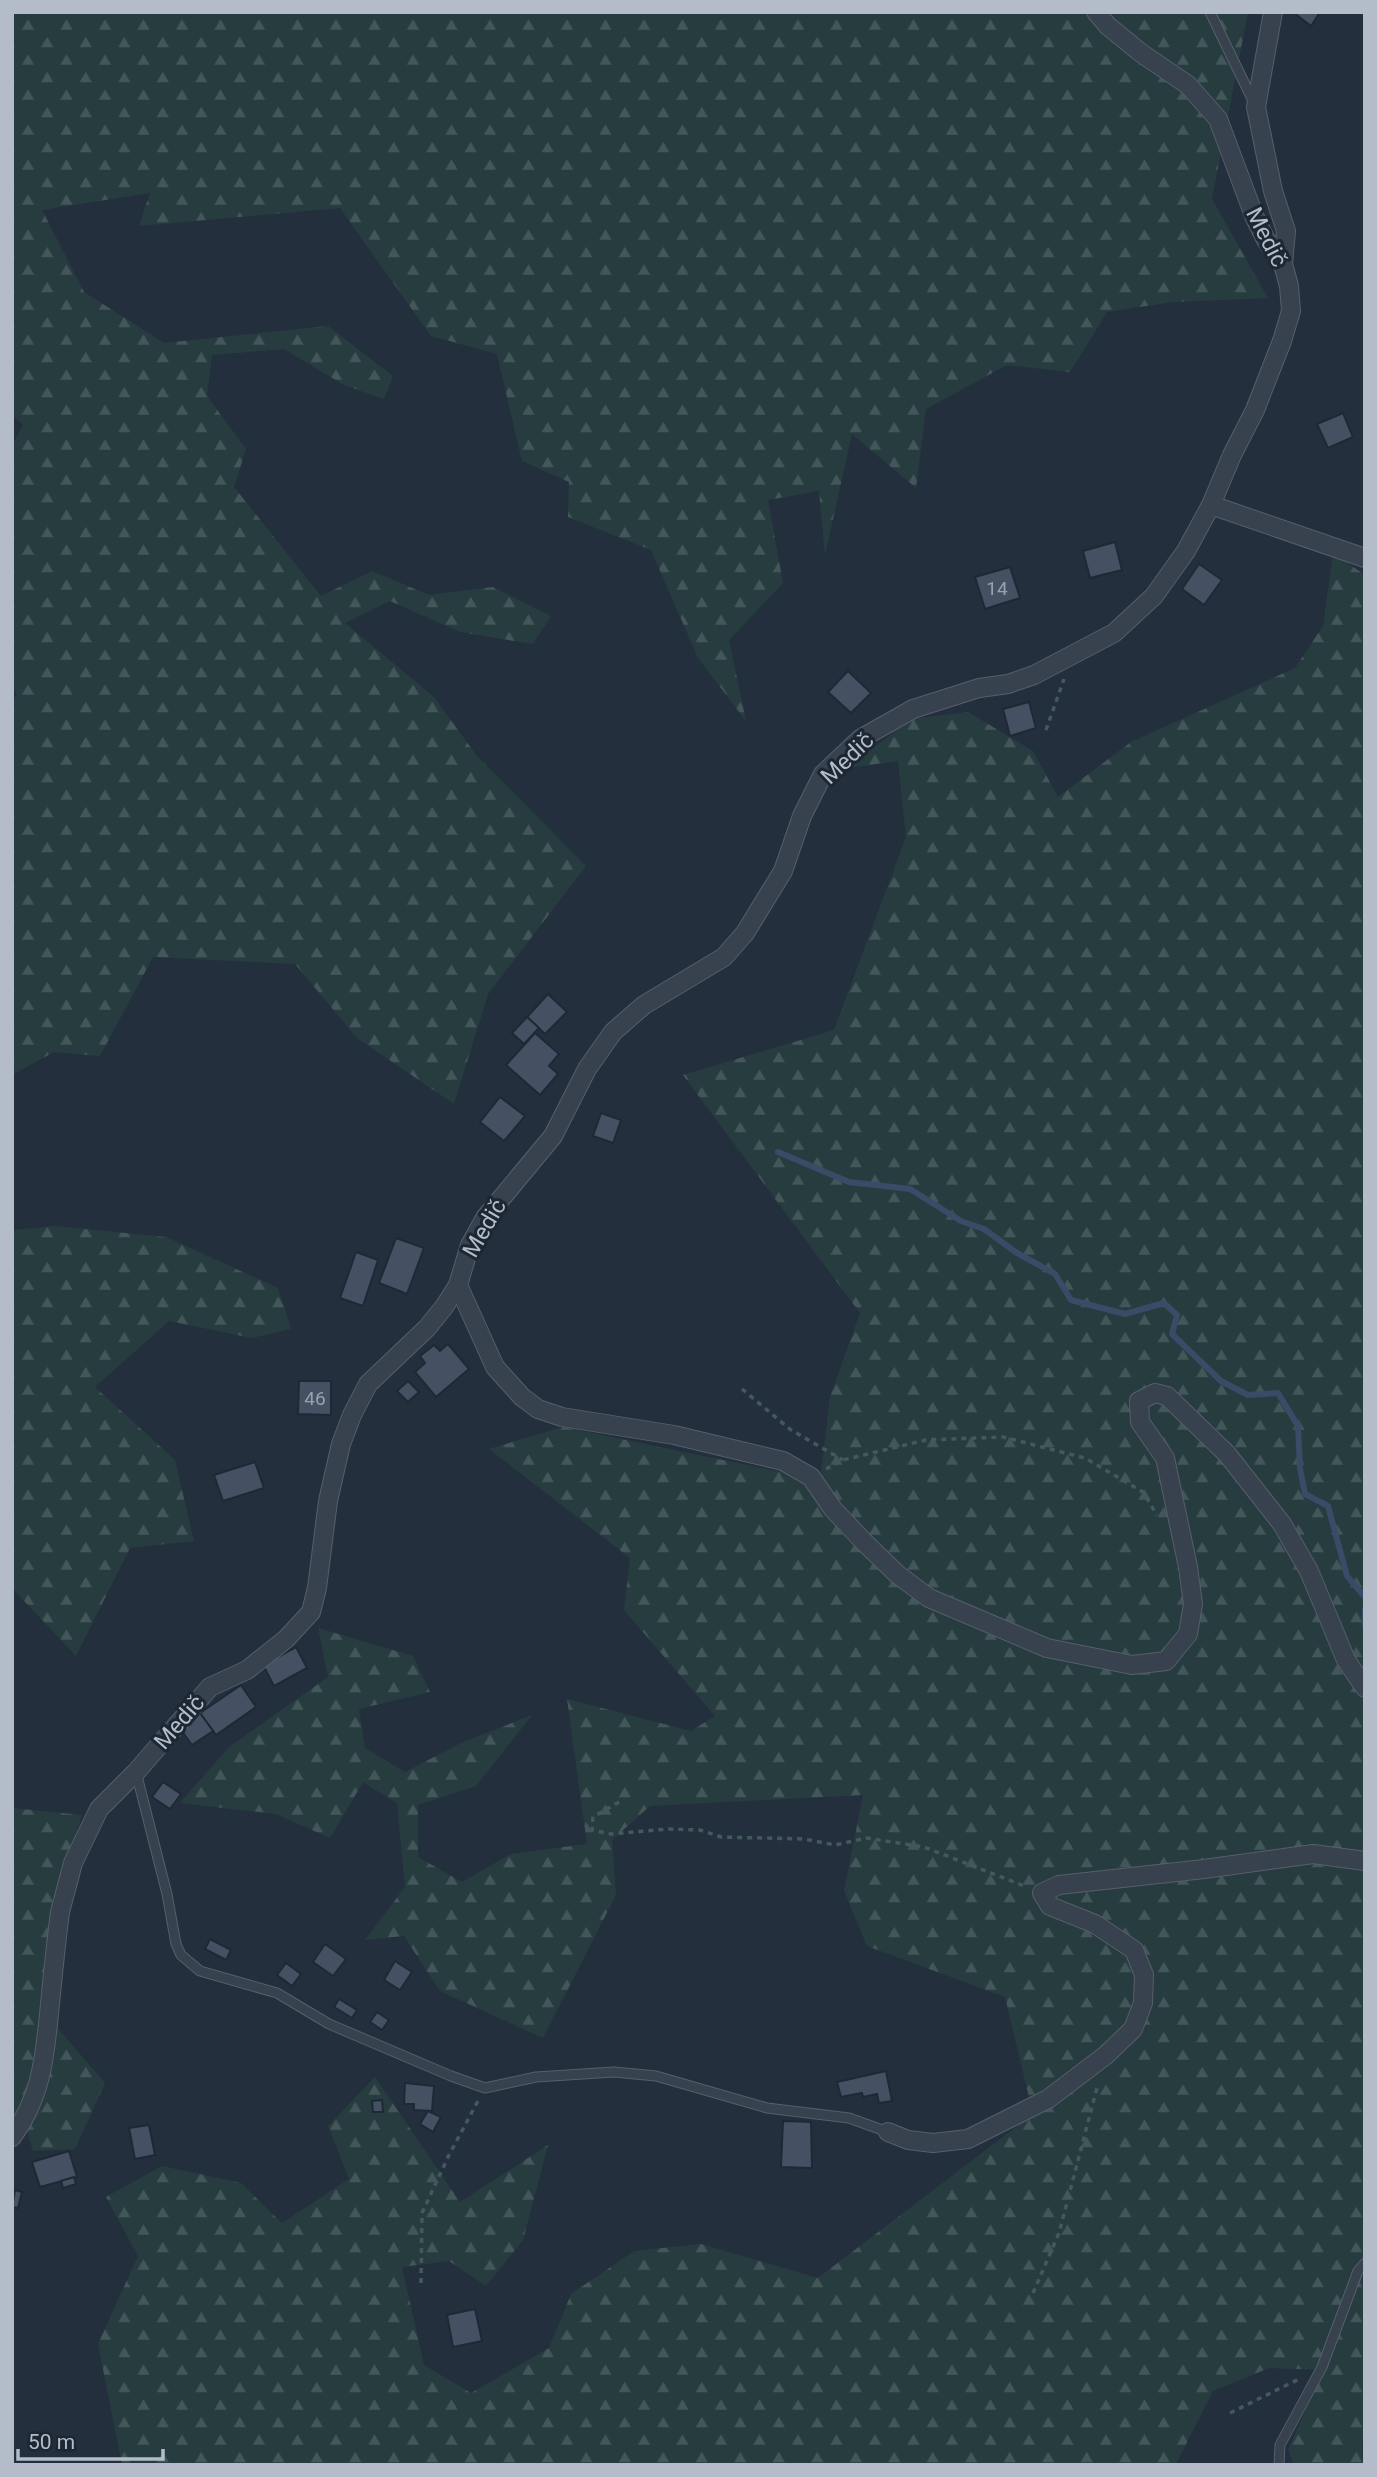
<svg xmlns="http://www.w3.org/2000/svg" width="1377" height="2477" viewBox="0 0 1377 2477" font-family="Roboto,sans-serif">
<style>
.forest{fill:url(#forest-firs)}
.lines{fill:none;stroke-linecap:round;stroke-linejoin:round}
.stream{stroke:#394c67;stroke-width:6}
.building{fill:#455162;stroke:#1f2835;stroke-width:2}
.service-casing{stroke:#565f6c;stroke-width:11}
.minor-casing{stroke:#565f6c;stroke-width:20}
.path{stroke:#44595c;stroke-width:3.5;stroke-dasharray:5 5;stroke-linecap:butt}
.service{stroke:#38414e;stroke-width:9}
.minor{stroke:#38414e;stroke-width:18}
.labels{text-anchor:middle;stroke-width:6;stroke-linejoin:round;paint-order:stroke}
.number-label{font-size:19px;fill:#98a1af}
.street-label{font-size:23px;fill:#b4bcc9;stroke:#1d2633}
</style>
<defs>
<pattern id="forest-firs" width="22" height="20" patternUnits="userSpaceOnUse" patternTransform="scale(1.75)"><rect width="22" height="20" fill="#263c3f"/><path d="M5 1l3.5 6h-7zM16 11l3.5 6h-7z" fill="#435659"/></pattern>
</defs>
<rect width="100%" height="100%" fill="#242f3e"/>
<!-- forest -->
<g class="forest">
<polygon points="12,12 1248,12 1212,199 1268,298 1173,302 1107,312 1070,372 1007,365 926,409 916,488 852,434 825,555 819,491 768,500 783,583 729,640 746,721 698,658 651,550 568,517 569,482 522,461 497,354 431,336 340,208 139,226 150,193 42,210 84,292 164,343 328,326 393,376 384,399 344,385 284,349 212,355 207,396 246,449 234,487 321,596 372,571 429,595 493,587 551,616 533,644 460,632 390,601 345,623 434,697 477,756 586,866 488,994 454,1104 357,1038 295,964 153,957 100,1056 54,1052 12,1075 12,701 17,694 12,686 12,445 23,425 12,415"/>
<polygon points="1333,553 1365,575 1365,2439 1362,2443 1363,2465 1294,2465 1288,2450 1323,2370 1269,2368 1213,2391 1177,2462 1178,2465 122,2465 98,2344 138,2256 106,2197 162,2166 241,2183 282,2223 349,2179 328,2126 375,2077 460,2202 548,2145 523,2240 486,2286 449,2261 402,2267 424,2365 471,2393 549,2348 571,2294 634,2251 701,2244 818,2278 1033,2114 1005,1997 867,1946 844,1891 863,1795 650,1806 612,1840 616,1895 543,2038 440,1991 404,1936 365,1940 405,1887 397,1803 363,1782 330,1838 276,1814 180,1803 229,1747 328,1677 318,1628 413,1656 430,1692 359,1709 365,1748 405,1772 461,1743 532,1715 476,1786 418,1805 418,1857 462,1882 511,1854 587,1844 567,1699 691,1731 715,1716 624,1610 630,1558 489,1449 563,1427 820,1480 830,1397 860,1313 683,1075 834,1030 906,837 898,761 847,768 911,719 968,712 1033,751 1058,797 1131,742 1295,668 1323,626"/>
<polygon points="55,1226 166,1237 278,1288 291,1329 252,1338 169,1321 95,1387 175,1460 194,1541 130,1548 76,1656 12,1588 12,1230"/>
<polygon points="12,1808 82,1815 48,1924 55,2025 105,2083 75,2149 33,2151 24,2120 12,2121"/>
</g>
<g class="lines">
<!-- stream -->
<g class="stream">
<polyline points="778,1152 849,1182 910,1189 961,1221 984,1229 1017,1253 1055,1274 1071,1300 1125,1314 1164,1303 1177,1315 1172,1334 1221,1381 1248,1395 1278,1393 1298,1426 1300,1468 1305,1494 1328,1506 1347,1576 1365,1597"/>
<polyline points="1365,1610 1365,1625"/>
</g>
</g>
<!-- building -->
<g class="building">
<polygon points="1293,12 1320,12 1311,26"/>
<polygon points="1343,413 1353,437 1328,448 1317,424"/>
<polygon points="1115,542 1122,570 1090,578 1083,551"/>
<polygon points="1199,564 1222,580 1204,605 1182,589"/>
<polygon points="1010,567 1020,598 985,609 975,577"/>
<polygon points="848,671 871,693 851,713 828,692"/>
<polygon points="1029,702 1036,728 1010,736 1003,709"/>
<polygon points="548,994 567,1012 545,1034 527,1017"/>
<polygon points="527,1017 539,1028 524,1044 512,1033"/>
<polygon points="535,1033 559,1054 549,1066 558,1074 540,1095 506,1065"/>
<polygon points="500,1097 525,1116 504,1141 480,1122"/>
<polygon points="601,1113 621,1120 613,1143 593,1136"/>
<polygon points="396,1238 424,1248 407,1294 379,1283"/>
<polygon points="356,1252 378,1260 363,1306 340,1298"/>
<polygon points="448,1344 469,1369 436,1397 415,1372 425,1363 420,1356 434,1345 440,1351"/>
<polygon points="299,1381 331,1381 331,1415 298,1414"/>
<polygon points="408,1381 419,1392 408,1402 397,1391"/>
<polygon points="255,1462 264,1488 223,1501 214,1475"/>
<polygon points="296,1647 307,1668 274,1686 263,1665"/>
<polygon points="241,1685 256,1707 216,1735 200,1713"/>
<polygon points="200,1713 213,1731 192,1745 179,1727"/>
<polygon points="163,1782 181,1794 170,1809 152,1797"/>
<polygon points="210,1939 231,1950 226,1960 205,1949"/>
<polygon points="325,1944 346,1959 333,1976 313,1962"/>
<polygon points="395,1961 412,1972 400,1990 384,1980"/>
<polygon points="286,1963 301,1974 292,1986 277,1975"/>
<polygon points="339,1999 357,2010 352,2018 334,2007"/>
<polygon points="377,2012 389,2020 382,2030 370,2022"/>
<polygon points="886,2071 892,2101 879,2103 877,2094 863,2097 862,2093 841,2097 837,2082"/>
<polygon points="405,2083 434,2086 432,2111 414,2110 414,2104 404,2104"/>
<polygon points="382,2100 383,2112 373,2112 372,2101"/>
<polygon points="428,2111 441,2117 433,2132 420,2124"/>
<polygon points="783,2121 811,2122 812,2168 781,2167"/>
<polygon points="149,2125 155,2155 135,2159 129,2128"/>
<polygon points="69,2151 77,2177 40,2187 32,2162"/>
<polygon points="74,2177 76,2184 63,2188 61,2181"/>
<polygon points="15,2190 22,2192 18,2208 12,2207"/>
<polygon points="475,2309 482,2341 453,2347 447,2315"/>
</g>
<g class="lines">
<!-- service casing -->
<g class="service-casing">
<g id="service">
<polyline points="1210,12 1255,105"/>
<polyline points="136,1772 167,1894 176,1944 181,1955 200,1971 277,1993 329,2024 451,2076 485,2088 536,2077 614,2072 656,2076 767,2108 849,2118 888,2132"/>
<polyline points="1279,2465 1280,2445 1322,2367 1358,2271 1365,2263"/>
</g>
</g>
<!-- minor casing -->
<g class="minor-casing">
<g id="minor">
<polyline points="1273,12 1256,107 1273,191 1286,231 1283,264"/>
<polyline points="1211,505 1365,558"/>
<polyline points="458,1285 495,1367 522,1397 538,1409 562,1417 674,1435 783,1461 811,1477 833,1509 864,1542 897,1574 929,1598 1047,1648 1132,1665 1166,1661 1188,1634 1193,1604 1188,1567 1165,1458 1140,1422 1139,1401 1155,1393 1167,1396 1227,1454 1282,1524 1309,1571 1346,1660 1365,1688"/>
<polyline points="888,2132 908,2140 933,2143 968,2139 1048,2099 1106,2055 1133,2029 1143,2003 1144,1975 1134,1950 1095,1924 1050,1906 1042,1893 1059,1885 1204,1869 1313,1854 1365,1861"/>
<path d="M 12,2137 C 43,2095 45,2053 50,2004 C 53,1973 56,1943 60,1912 L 73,1863 L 99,1809 L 136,1772 L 210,1687 L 247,1670 L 286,1639 L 311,1612 L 317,1588 L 328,1501 L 341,1444 L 352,1415 L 368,1384 L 427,1328 L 444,1307 L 458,1285 L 470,1245 L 485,1218 L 553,1136 L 587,1069 L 613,1032 L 644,1005 L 724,957 L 745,933 L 783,871 L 802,816 L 823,774 L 860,739 L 913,709 L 979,688 L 1008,684 L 1034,675 L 1114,633 L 1154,596 L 1186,551 L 1211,505 L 1232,455 L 1255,410 L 1282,341 L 1291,311 L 1289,286 L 1283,264 L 1266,240 L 1255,218 L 1218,119 L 1188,85 L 1141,53 L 1108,26 L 1096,12"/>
</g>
</g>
<!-- path -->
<g class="path">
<polyline points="1046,730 1064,679"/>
<polyline points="742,1389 791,1430 843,1460"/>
<polyline points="826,1469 843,1460 926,1440 1003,1437 1085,1458 1143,1492 1157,1515"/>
<polyline points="619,1802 593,1817 592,1830 611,1834 668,1829 700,1830 721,1837 804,1839 835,1845 867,1838 924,1847 1027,1887"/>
<polyline points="421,2283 422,2213 449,2155 479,2099"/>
<polyline points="1033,2293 1059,2233 1098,2084"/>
<polyline points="1230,2413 1299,2379"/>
</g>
<!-- service -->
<use href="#service" class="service"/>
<!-- minor -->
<use href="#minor" class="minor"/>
</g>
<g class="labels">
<!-- number labels -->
<g class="number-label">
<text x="997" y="595">14</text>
<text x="315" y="1405">46</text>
</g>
<!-- street labels -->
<g class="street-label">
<text transform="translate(1267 237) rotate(63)" y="8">Medič</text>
<text transform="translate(847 758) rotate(-44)" y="8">Medič</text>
<text transform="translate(484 1228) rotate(-60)" y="8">Medič</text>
<text transform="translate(179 1722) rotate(-49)" y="8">Medič</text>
</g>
</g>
<!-- border -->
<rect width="1377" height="2477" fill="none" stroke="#b4bcc9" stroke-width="28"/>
<!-- scale -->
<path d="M18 2449v10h145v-10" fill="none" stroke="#b4bcc9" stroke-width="3.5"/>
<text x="28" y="2449" font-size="21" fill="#b4bcc9" stroke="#1d2633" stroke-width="5" paint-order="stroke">50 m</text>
</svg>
